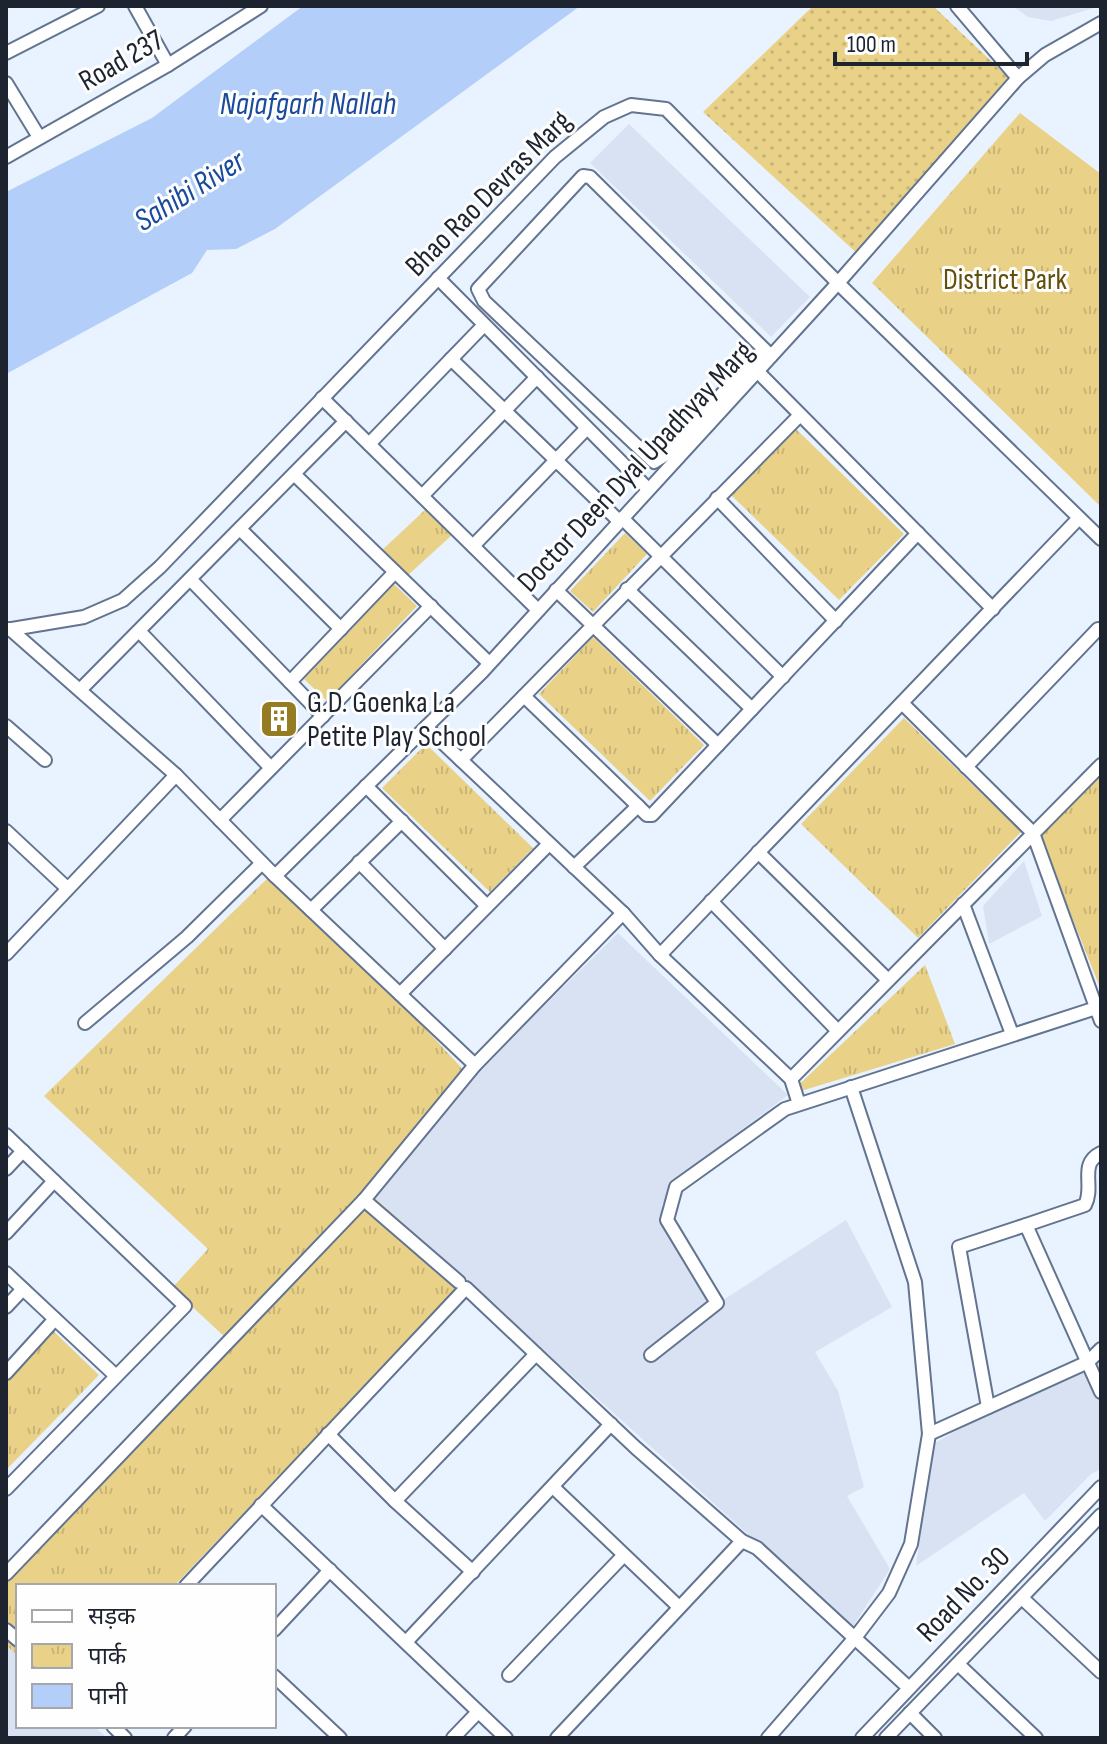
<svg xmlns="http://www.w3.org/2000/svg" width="1107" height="1744" viewBox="0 0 1107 1744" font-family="'Sofia Sans Condensed','Noto Sans Devanagari',sans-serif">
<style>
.built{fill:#d9e2f2}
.grass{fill:url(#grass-dots)}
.park{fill:url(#park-tufts)}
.water{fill:#b3cef8}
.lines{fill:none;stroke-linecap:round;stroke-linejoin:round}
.minor-casing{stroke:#627490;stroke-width:16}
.minor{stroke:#fff;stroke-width:12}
.labels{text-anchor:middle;stroke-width:6;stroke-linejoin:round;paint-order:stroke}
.street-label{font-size:30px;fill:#1d2430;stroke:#fefefe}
.park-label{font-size:30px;fill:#624f0a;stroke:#fefefe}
.poi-label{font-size:30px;fill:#1d2430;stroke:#fefefe;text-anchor:start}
.water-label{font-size:32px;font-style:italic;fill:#1a4b9b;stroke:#fefefe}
</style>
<defs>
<pattern id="grass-dots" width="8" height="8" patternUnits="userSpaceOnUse" patternTransform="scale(2)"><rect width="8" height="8" fill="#e9d288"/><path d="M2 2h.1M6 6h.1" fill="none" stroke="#c7b476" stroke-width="1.8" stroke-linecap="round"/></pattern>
<pattern id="park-tufts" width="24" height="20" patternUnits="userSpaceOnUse" patternTransform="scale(2)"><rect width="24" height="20" fill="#e9d288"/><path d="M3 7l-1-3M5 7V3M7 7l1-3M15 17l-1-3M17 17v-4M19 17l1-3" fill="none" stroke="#c7b476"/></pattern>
</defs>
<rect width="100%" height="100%" fill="#e9f2ff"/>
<!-- built -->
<g class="built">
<polygon points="1013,6 1100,6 1051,21 1028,17"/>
<polygon points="629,124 810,297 771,337 590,163"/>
<polygon points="1024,861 1042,916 989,944 983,906"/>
<polygon points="618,933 788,1095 721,1145 661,1205 717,1304 846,1220 892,1307 815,1352 838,1391 864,1487 847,1496 890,1569 852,1628 366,1190 471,1078"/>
<polygon points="1101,1346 1101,1469 1091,1474 1045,1521 1024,1493 916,1566 933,1444 1091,1355"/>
<polygon points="6,1645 18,1656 18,1726 94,1726 107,1738 6,1738"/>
</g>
<!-- grass -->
<polygon class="grass" points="813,6 933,6 1008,77 861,257 703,112"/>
<!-- park -->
<g class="park">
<polygon points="1020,113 1101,174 1101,507 872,283"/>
<polygon points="795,428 904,534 839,600 730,494"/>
<polygon points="426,509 452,535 406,577 380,552"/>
<polygon points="625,533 647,554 593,612 570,591"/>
<polygon points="394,584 417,606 327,701 304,679"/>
<polygon points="593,637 704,745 650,801 539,694"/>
<polygon points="904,718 1021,832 918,938 801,824"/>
<polygon points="426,744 533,848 490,892 382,788"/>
<polygon points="1101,775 1101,990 1040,837"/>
<polygon points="277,869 471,1078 366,1190 466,1280 174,1586 18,1586 18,1656 6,1645 6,1577 228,1340 172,1288 208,1249 44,1096"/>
<polygon points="925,965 955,1044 788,1095"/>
<polygon points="46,1324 99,1375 6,1470 6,1365"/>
</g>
<!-- water -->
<polygon class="water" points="303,6 580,6 275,229 236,249 207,250 192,273 6,374 6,192 152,118"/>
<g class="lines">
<!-- minor casing -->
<g class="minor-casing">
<g id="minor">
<polyline points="135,6 168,65"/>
<polyline points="957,6 1018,78"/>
<polyline points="6,53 98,6"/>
<polyline points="6,83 39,137"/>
<polyline points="6,157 168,65 261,6"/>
<polyline points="438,278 648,489"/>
<polyline points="764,349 665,455 654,462 484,301 478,289 583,176 590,177 771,356"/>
<polyline points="451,359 619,521"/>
<polyline points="757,371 993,609"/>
<polyline points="322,398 538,610"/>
<polyline points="369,444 484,325"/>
<polyline points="294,474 489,663"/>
<polyline points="422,496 537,377"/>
<polyline points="717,498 836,621"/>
<polyline points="622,518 783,677"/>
<polyline points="240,529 341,629"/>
<polyline points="473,546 587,428"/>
<polyline points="190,579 323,716"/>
<polyline points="627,589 752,709"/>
<polyline points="556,590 718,745"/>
<polyline points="10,629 176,775 275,876 475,1065"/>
<polyline points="6,630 84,617 123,600 160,567 555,157 604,117 631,105 666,109 845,290 1101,539"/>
<polyline points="139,631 271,768"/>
<polyline points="290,682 395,572"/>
<polyline points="80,690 346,421"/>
<polyline points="524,696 638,806 647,815 652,815 918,533"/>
<polyline points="902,703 1033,833 1101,1021"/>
<polyline points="6,726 45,760"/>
<polyline points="426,727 623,913 660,955 791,1079 799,1104"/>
<polyline points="461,760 800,415"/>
<polyline points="966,767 1098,629"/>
<polyline points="366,786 487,906"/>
<polyline points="220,820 431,606"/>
<polyline points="6,831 67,888"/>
<polyline points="758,852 888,980"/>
<polyline points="359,862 445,949"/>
<polyline points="574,867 638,806"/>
<polyline points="275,876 482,672 838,283 1018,78 1045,55 1101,23"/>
<polyline points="711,901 838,1031"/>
<polyline points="963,904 1012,1034"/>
<polyline points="311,910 402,821"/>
<polyline points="6,954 176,775"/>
<polyline points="660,955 1079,518"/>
<polyline points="400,994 549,844"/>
<polyline points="85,1023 187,937 262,863"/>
<polyline points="791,1079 1101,765"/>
<polyline points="6,1135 185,1306 6,1489"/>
<path d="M 1101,1153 C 1078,1164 1095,1186 1085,1205 L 1026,1225 L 1101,1392"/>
<polyline points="6,1169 23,1151"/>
<polyline points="364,1200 459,1282"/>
<polyline points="6,1233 54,1181"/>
<polyline points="6,1273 116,1376"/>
<polyline points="6,1307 23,1289"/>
<polyline points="651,1355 717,1303 667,1220 676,1187 785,1109 1096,1008"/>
<polyline points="6,1373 55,1319"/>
<polyline points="988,1407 959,1247 1026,1225"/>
<polyline points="328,1434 395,1501 536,1354"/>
<polyline points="929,1434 1088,1362 1101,1349"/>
<polyline points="553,1487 679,1607"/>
<polyline points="395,1501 473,1572"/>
<polyline points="261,1505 506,1738"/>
<polyline points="6,1574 364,1200 475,1065 623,913"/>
<polyline points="186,1586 466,1288 636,1448 742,1541 757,1548 909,1688"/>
<polyline points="1022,1598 1101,1672"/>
<polyline points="6,1630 18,1640"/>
<polyline points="274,1630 330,1570"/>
<polyline points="406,1642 611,1424"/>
<polyline points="958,1664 1036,1738"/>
<polyline points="509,1675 624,1555"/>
<polyline points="274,1676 340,1738"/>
<polyline points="910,1713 935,1738"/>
<polyline points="113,1726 125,1738"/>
<polyline points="174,1738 185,1726"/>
<polyline points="453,1738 478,1712"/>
<polyline points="557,1738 742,1541"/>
<polyline points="768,1738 854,1639 889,1593 911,1544 929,1434 915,1282 851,1087"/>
<polyline points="862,1738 1101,1487"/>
<polyline points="886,1738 1101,1515"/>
</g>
</g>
<!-- minor -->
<use href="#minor" class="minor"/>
</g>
<!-- icons -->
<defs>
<g id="building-square" transform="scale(2)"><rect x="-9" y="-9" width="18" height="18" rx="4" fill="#957c23" stroke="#fefefe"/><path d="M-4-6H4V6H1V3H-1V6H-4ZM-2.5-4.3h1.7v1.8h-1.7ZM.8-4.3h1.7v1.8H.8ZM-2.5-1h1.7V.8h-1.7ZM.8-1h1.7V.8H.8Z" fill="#fff"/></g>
</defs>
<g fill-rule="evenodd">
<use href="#building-square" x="279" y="719"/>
</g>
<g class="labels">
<!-- street labels -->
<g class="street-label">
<text transform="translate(121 60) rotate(-30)" y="10">Road 237</text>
<text transform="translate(488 193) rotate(-45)" y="10">Bhao Rao Devras Marg</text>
<text transform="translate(635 466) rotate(-47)" y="10">Doctor Deen Dyal Upadhyay Marg</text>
<text transform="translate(963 1594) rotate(-46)" y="10">Road No. 30</text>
</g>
<!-- park labels -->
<g class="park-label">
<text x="1005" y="289">District Park</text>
</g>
<!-- poi labels -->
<g class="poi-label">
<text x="307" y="712">G.D. Goenka La<tspan x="307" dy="34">Petite Play School</tspan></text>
</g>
<!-- water labels -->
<g class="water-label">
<text x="308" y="114">Najafgarh Nallah</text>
<text transform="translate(189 190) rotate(-32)" y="11">Sahibi River</text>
</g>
</g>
<!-- border -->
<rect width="1107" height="1744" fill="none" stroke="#1d2430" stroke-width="16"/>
<!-- legend -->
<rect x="16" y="1584" width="260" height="144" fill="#fefefe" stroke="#a4a7ac" stroke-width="2"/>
<rect x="32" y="1610" width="40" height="12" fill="#ffffff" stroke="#a4a7ac" stroke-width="2"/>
<text x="88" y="1624" font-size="24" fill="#1d2430">सड़क</text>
<rect x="32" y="1644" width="40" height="24" fill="url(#park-tufts)" stroke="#a4a7ac" stroke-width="2"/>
<text x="88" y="1664" font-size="24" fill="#1d2430">पार्क</text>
<rect x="32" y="1684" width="40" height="24" fill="#b3cef8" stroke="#a4a7ac" stroke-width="2"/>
<text x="88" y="1704" font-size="24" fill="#1d2430">पानी</text>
<!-- scale -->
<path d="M835 52v12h192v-12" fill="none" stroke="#1d2430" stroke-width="4"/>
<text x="847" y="52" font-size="24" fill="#1d2430" stroke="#fefefe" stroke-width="6" paint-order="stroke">100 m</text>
</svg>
